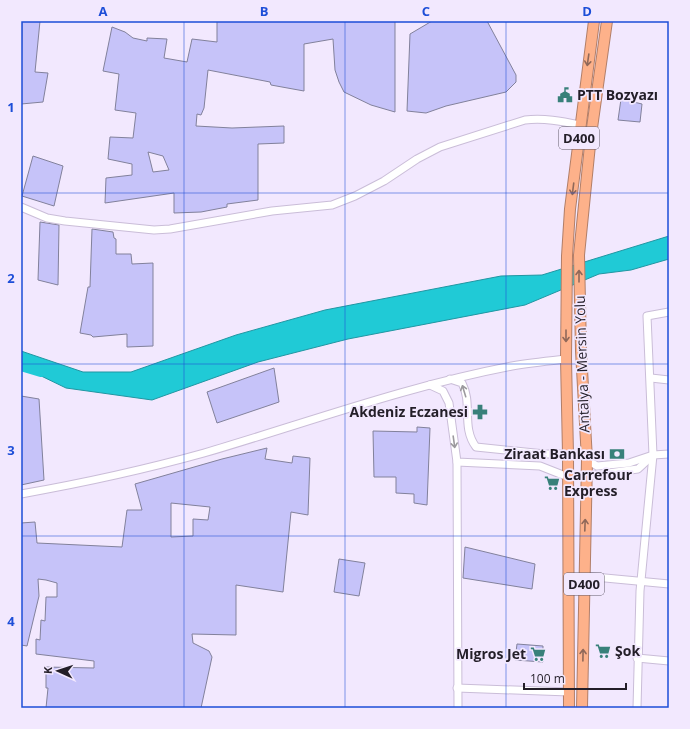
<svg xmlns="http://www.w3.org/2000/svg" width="690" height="729" viewBox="0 0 690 729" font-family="'Open Sans',sans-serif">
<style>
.water{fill:#20cad6;stroke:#2196a2}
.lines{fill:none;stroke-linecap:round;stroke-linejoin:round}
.river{stroke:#20cad6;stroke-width:12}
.building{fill:#c6c3f9;stroke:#82819b;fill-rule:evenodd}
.minor-casing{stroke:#cabdd8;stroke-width:9}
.highway-casing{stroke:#b17e68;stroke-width:12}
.minor{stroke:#fff;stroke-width:7}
.highway{stroke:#fdb18a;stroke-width:10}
.oneway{stroke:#906859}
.oneway2{stroke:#9c9a9e}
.grid{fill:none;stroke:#1d4ed8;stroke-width:1;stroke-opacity:0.55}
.labels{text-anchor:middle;stroke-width:3.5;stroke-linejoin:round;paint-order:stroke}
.shield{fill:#f2e8fe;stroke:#615b68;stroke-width:1}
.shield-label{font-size:13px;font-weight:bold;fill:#231e28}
.poi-label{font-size:14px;font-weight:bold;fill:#231e28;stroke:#f2e8fe;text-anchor:start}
.street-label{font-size:14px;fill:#231e28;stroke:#f2e8fe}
.neatline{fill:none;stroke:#1d4ed8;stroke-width:1.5}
.grid-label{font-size:13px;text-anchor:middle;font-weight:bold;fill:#1d4ed8}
</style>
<rect width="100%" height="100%" fill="#f2e8fe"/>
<!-- water -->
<polygon class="water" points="669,236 669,259 631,270 599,274 525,305 348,339 258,362 152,400 66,388 33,372 21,363 21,351 83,372 131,372 236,335 325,310 501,276 542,275"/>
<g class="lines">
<!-- river -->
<polyline class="river" points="21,365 41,371"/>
</g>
<!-- building -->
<g class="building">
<polygon points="22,21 40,21 35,72 48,73 43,102 21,104"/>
<path d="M 217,21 L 395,21 L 395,112 L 371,105 L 344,92 L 339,82 L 335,70 L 333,39 L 304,44 L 304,91 L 271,85 L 270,82 L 208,70 L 204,108 L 201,115 L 197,114 L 196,126 L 232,128 L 284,126 L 284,143 L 258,144 L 258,200 L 227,204 L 227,207 L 201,212 L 174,213 L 174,193 L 105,203 L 106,178 L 132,175 L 132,164 L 108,159 L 110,137 L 133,138 L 136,113 L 115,110 L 119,74 L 103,71 L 112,27 L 125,32 L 133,38 L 147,41 L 147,38 L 167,39 L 164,58 L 187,62 L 192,39 L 217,42 ZM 148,152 L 163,156 L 169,170 L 153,172 Z"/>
<polygon points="432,21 487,21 516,75 516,82 506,92 446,106 426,113 407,111 410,34"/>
<polygon points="621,99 642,104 640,122 618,120"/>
<polygon points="33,156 63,166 54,206 22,196"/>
<polygon points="40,222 59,225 58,285 38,280"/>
<polygon points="92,229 113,232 114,238 116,239 116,254 131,254 132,264 153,263 153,346 127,347 127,334 93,337 91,335 80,333 88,287 90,287"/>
<polygon points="274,368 279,402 217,423 207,392"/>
<polygon points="21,396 39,399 44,480 21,485"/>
<polygon points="417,427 430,428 427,505 414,503 414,494 396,493 396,477 374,477 373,431 417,432"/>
<path d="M 267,448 L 265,459 L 292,463 L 293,456 L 310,458 L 308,515 L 291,512 L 283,592 L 236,585 L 236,635 L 192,634 L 193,643 L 209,651 L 212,657 L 201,708 L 46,708 L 48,688 L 46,688 L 46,667 L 94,668 L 94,661 L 36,654 L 36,639 L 40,640 L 41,620 L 45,621 L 46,597 L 57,597 L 57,583 L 46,580 L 38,579 L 39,596 L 27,646 L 21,645 L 21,523 L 35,522 L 37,543 L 122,547 L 127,510 L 142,510 L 135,484 L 222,459 ZM 171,503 L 210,507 L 208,520 L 193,519 L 193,536 L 171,537 Z"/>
<polygon points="465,547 535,564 532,589 463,578"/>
<polygon points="339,559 365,563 359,596 334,592"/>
<polygon points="517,644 543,646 543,662 515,660"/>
</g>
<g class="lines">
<!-- minor casing -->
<g class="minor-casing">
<g id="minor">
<path d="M 21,207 L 47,218 L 65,221 L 154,230 L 170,229 L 272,211 L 332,205 L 355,196 L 384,181 L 417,159 L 440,147 L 525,120 C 544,118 561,121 580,125"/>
<polyline points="651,378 669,380"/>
<path d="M 450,379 L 462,383 C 473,404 461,427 476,447 L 545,454 L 568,454"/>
<polyline points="430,385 443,391 449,403 457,462 540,466 568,477"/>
<polyline points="587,460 597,466 629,463 653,455 669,454"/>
<polyline points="457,462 458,708"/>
<polyline points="586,476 638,469 651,457"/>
<path d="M 21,494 C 83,483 143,470 204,453 C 306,423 407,386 512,366 C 529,363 548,361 566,359"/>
<polyline points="584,576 669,584"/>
<polyline points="637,658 669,661"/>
<polyline points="457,688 569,692"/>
<polyline points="637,708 640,591 653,455 647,316 669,312"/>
</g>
</g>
<!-- highway casing -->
<g class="highway-casing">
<g id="highway">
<polyline points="569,708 568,454 566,359 567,256 570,209 594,21"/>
<polyline points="582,708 587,460 581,351 579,255 591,135 607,21"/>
</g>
</g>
<!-- minor -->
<use href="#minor" class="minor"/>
<!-- highway -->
<use href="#highway" class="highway"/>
</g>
<!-- one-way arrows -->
<defs><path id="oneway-shaft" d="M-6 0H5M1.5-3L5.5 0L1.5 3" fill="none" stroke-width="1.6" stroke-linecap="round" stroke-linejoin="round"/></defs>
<g class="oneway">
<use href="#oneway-shaft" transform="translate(588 60) rotate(98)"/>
<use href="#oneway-shaft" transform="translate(573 189) rotate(97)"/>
<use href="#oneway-shaft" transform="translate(579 276) rotate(-90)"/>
<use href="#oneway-shaft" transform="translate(566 336) rotate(90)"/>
<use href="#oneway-shaft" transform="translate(585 525) rotate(-88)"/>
<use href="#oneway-shaft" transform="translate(583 655) rotate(-89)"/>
</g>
<g class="oneway2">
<use href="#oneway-shaft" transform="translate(464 391) rotate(-107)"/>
<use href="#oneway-shaft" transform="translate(454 442) rotate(82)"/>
</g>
<!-- grid -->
<path class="grid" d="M 184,21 L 184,708M 345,21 L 345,708M 506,21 L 506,708M 21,193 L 669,193M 21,364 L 669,364M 21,536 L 669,536"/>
<!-- icons -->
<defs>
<g id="civic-bare" transform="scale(1.2)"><path d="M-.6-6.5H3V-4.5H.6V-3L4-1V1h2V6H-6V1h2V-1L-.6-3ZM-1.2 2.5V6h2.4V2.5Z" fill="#38807a" stroke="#f2e8fe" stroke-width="2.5" paint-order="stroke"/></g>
<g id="pharmacy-bare" transform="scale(1.2)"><path d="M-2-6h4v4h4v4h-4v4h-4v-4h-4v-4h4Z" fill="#38807a" stroke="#f2e8fe" stroke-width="2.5" paint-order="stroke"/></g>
<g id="bank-bare" transform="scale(1.2)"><path d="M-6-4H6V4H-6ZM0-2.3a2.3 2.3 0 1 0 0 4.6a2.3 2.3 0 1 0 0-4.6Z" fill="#38807a" stroke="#f2e8fe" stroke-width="2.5" paint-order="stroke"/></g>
<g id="supermarket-bare" transform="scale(1.2)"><path d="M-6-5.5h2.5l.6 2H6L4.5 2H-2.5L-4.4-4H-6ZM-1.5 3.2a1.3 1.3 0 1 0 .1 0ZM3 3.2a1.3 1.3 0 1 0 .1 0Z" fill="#38807a" stroke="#f2e8fe" stroke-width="2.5" paint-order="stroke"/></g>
</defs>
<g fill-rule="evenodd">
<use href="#civic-bare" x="565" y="95"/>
<use href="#pharmacy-bare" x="480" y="412"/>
<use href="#bank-bare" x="617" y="454"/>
<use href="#supermarket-bare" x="552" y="483"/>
<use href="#supermarket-bare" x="603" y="651"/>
<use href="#supermarket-bare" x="538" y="654"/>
</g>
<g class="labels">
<!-- shield labels -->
<g class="shield">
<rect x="559" y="127" width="40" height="22" rx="3"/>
<rect x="564" y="573" width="40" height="22" rx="3"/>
</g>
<g class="shield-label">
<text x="579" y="143">D400</text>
<text x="584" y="589">D400</text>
</g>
<!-- poi labels -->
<g class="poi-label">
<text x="577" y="100">PTT Bozyazı</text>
<text x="468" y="417" text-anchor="end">Akdeniz Eczanesi</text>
<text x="605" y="459" text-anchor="end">Ziraat Bankası</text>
<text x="564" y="480">Carrefour<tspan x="564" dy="16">Express</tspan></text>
<text x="615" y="656">Şok</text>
<text x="526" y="659" text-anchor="end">Migros Jet</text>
</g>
<!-- street labels -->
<g class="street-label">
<text transform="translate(582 364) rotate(-92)" y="5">Antalya - Mersin Yolu</text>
</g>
</g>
<!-- border -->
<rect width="690" height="729" fill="none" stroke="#f2e8fe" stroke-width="44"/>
<!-- north arrow -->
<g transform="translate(58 671) rotate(273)" stroke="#f2e8fe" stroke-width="3" paint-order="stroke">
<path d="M0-3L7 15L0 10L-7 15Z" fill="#231e28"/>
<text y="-6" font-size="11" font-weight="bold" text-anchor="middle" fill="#231e28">K</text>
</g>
<!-- scale -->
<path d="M524 683v6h102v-6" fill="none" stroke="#231e28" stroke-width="2"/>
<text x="530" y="683" font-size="12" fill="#231e28" stroke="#f2e8fe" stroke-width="3" paint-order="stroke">100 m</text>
<rect x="22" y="22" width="646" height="685" class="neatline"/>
<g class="grid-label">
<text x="103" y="16">A</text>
<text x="264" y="16">B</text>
<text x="426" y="16">C</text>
<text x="587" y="16">D</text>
<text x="11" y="112">1</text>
<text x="11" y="283">2</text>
<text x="11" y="455">3</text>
<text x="11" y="626">4</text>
</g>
</svg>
